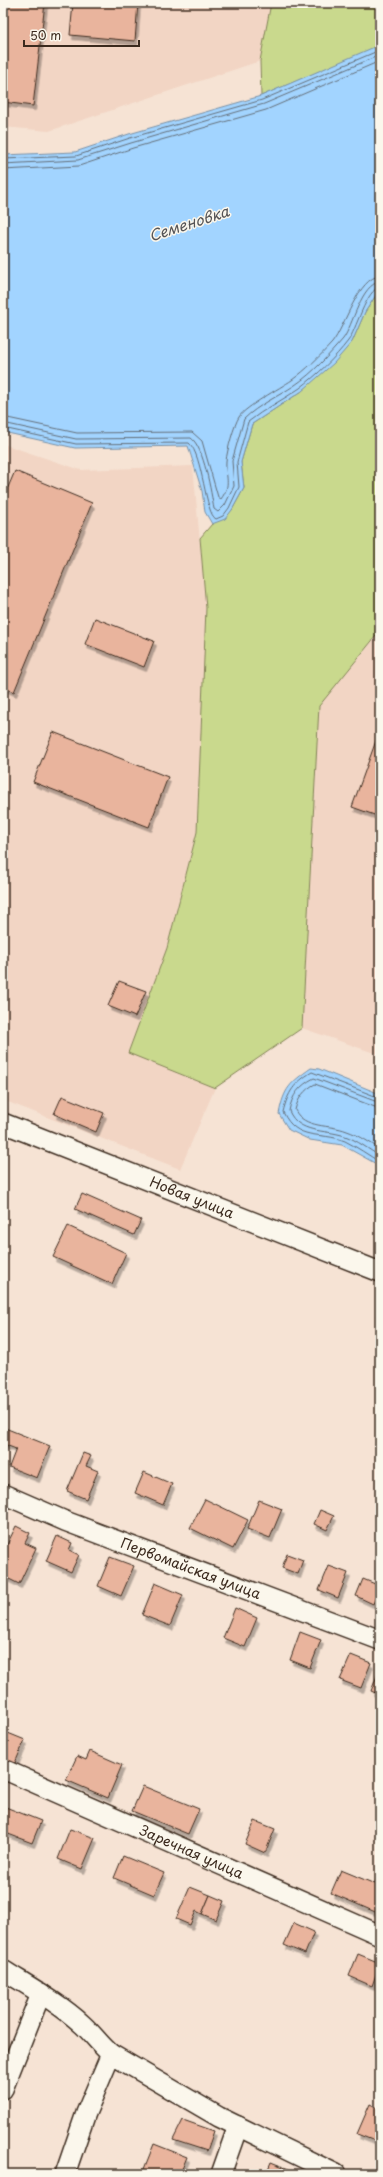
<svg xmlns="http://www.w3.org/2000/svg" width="383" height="2177" viewBox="0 0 383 2177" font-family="'Playpen Sans',sans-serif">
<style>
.built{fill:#f2d5c4}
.green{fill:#c9d98d;stroke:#828256}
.water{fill:#a2d4ff;stroke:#7990a5}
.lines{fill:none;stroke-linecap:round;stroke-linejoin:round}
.shore{stroke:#646e78;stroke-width:1}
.building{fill:#e9b49d;stroke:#3b2a1e;filter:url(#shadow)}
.minor-casing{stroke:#3b2a1e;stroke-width:22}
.minor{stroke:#fbf7ec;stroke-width:19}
.labels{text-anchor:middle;stroke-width:3;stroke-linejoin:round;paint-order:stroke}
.street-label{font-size:14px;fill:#3b2a1e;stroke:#fbf7ec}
.water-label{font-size:15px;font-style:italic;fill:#555456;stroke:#fbf7ec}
</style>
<defs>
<filter id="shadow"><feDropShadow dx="2.5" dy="4.5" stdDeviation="0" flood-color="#0004"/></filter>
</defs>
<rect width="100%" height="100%" fill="#f6e3d4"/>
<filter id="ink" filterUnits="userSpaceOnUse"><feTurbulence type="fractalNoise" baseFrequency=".025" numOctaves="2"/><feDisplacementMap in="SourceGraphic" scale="8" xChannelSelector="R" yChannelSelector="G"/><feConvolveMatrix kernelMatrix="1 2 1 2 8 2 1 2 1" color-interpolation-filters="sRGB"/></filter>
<g filter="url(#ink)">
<!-- built -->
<g class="built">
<polygon points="3,3 271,3 260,61 49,131 3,127"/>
<polygon points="3,444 81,470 193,466 206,608 197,832 162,966 128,1052 215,1088 180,1169 3,1100"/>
<polygon points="380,631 380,1055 302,1028 319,706"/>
</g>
<!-- green -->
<g class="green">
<polygon points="271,3 380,3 380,46 261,96 260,61"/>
<polygon points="380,289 380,631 319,706 302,1028 215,1088 128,1053 167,948 197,832 206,608 200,538 212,524 232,510 244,488 241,462 252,424 302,391 352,342 365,312"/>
</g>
<!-- water -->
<g class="water">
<polygon points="380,46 380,289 365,312 352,342 334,363 302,391 252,424 241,462 244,488 232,510 225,519 212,524 205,512 202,491 188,446 75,448 3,432 3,155 75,152 129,134 261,96 372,48"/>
<path d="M 311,1068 L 319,1069 L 380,1094 L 380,1166 L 342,1145 L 310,1140 L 289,1130 L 279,1114 C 284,1088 290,1083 311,1068 Z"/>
</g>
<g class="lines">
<!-- shore -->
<g class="shore">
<polyline points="3,159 76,156 130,138 262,100 380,50"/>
<polyline points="3,164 78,160 131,143 264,104 380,55"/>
<polyline points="3,170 79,166 133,148 266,110 380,61"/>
<path d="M 3,417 L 77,433 L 192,432 L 202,441 L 218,497 L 221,499 C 232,484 225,477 226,461 C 227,451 234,425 239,417 C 245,407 280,388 292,380 C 306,370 320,356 332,343 C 345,327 358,277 380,276"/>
<path d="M 3,423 L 76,439 L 191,438 C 204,447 211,493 214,509 L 218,512 L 225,505 L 234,486 L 232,461 L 244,419 C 258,405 279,396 295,385 C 313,373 329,355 343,339 C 353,326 361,283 380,282"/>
<path d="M 3,428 L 76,444 L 189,443 C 203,455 205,514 216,519 L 223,516 L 229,508 L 239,487 L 237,462 L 248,422 C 264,409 283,400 300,388 C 317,375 335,358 348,341 C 356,331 366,289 380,287"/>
<path d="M 380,1098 L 312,1072 C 294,1083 288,1092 283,1112 C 297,1142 320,1131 345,1141 C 357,1147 368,1155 380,1162"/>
<path d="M 380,1103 L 314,1078 C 299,1086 292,1095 289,1111 C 299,1134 324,1129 345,1136 C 357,1140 369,1150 380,1156"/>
<path d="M 380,1109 L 315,1084 C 304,1090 298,1098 295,1110 C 304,1129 330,1124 347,1131 C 359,1135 370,1143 380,1149"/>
</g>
</g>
<!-- building -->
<g class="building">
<polygon points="3,3 45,3 33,106 3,102"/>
<polygon points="73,3 138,3 135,41 70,35"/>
<polygon points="15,471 92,503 14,692 3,687 3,499"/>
<polygon points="95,618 154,641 144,667 85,644"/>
<polygon points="53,732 168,777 149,827 33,782"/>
<polygon points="377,738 380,739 380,817 352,807"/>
<polygon points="119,981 146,991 135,1017 108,1006"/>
<polygon points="62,1096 104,1113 96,1132 54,1114"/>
<polygon points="82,1194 141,1220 134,1235 75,1209"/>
<polygon points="68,1226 126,1253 112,1284 53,1257"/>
<polygon points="5,1428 50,1446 37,1478 9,1467 16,1449 3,1444"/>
<polygon points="83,1453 91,1456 86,1466 98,1471 86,1499 67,1491"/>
<polygon points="144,1472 172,1484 163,1505 135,1493"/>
<polygon points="205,1499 248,1520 233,1549 190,1528"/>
<polygon points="259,1500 282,1509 270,1538 247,1529"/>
<polygon points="320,1510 334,1516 327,1530 314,1524"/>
<polygon points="16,1526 30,1533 25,1543 36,1548 19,1584 3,1576 3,1553"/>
<polygon points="57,1536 72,1543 69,1550 79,1555 71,1572 46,1561"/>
<polygon points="287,1554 303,1560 298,1574 282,1568"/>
<polygon points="110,1557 134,1566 121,1596 98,1586"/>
<polygon points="329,1566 348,1573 338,1598 319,1590"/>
<polygon points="363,1579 380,1586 373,1604 356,1596"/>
<polygon points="155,1583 183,1595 170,1626 142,1615"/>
<polygon points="235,1608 257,1618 245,1647 223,1638"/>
<polygon points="300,1632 321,1640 310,1668 290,1660"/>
<polygon points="351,1655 371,1663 361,1688 340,1680"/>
<polygon points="380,1668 380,1695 371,1691"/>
<polygon points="3,1731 25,1740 15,1763 3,1758"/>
<polygon points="90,1751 122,1765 108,1798 66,1780 77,1756 86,1760"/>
<polygon points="143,1786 199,1809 188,1834 132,1811"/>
<polygon points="3,1806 41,1821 32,1843 3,1832"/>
<polygon points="255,1821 275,1829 265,1853 245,1844"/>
<polygon points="70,1829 95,1838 82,1869 58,1859"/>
<polygon points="123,1856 164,1873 154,1895 114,1878"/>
<polygon points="341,1870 375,1884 377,1878 380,1880 380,1914 331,1893"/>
<polygon points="190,1887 210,1895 202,1914 196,1911 190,1925 176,1919"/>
<polygon points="210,1895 224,1901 216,1920 202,1914"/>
<polygon points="294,1923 314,1932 305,1954 284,1945"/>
<polygon points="358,1954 380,1963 372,1986 349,1976"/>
<polygon points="370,2104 380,2109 380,2143 357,2134"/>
<polygon points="183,2120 214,2131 207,2151 173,2140"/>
<polygon points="154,2144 187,2157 180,2174 142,2174"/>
<polygon points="271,2162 291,2170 290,2174 266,2174"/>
</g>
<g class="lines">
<!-- minor casing -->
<g class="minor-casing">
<g id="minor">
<path id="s1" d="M 3,1123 L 380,1272"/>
<path id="s2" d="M 3,1494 L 65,1521 L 380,1640"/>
<path id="s3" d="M 3,1769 L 380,1935"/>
<path d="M 3,1970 C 30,1987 59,2003 83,2025 C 93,2034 100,2045 111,2054 L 219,2117 L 336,2174"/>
<polyline points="3,2089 41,1993"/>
<polyline points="65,2174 86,2113 111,2054"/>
<polyline points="221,2174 238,2126"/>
</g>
</g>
<!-- minor -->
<use href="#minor" class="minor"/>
</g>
</g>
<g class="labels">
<!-- street labels -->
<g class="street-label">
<text dy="5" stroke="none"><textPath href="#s1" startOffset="203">Новая улица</textPath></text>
<text dy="5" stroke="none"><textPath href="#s2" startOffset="202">Первомайская улица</textPath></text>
<text dy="5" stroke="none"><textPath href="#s3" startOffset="206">Заречная улица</textPath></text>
</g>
<!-- water labels -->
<g class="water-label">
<text transform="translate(189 224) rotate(-18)" y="5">Семеновка</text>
</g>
</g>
<!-- margin -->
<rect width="383" height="2177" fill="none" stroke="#fbf7ec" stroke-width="16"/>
<rect x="8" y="8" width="367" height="2161" fill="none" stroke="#3b2a1e" stroke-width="1.5" filter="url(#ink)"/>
<!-- scale -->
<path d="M24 40v6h115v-6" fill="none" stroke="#3b2a1e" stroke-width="2"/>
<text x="30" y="40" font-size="12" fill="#3b2a1e" stroke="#fbf7ec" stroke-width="3" paint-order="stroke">50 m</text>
</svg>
